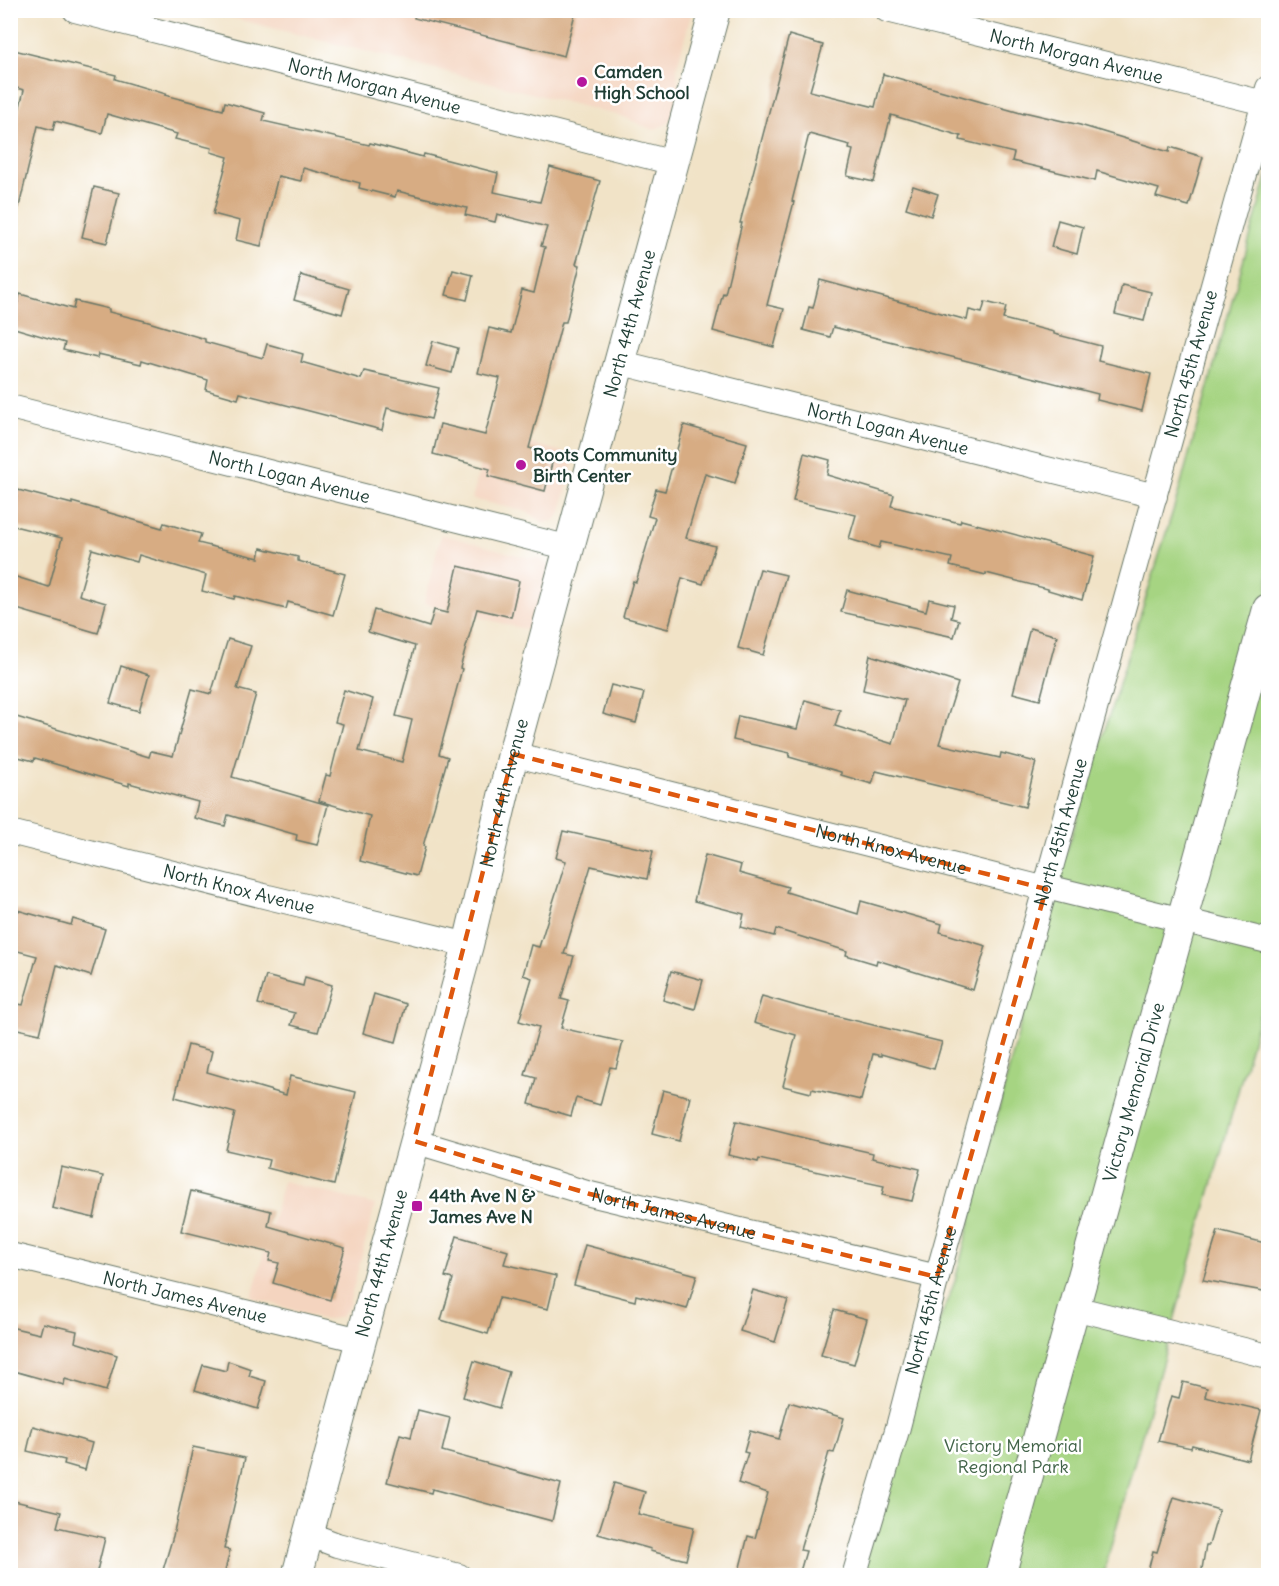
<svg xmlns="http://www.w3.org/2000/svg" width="1279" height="1586" viewBox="0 0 1279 1586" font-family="Delius,sans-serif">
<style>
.built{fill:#f4d4bf}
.green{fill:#a6d482;stroke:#62885b;stroke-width:1.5}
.building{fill:#d7ac83}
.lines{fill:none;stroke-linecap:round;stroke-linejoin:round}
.minor-casing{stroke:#687767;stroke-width:26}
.tertiary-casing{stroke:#687767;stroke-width:32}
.minor{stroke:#fff;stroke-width:24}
.tertiary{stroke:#fff;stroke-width:30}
.marked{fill:none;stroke:#de580e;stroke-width:4.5;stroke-dasharray:12 8;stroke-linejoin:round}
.poi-dot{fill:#b5179e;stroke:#fff;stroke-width:2}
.labels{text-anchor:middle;stroke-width:5;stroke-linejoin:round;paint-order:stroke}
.street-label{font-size:18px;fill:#1f3d34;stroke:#fff}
.poi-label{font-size:18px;font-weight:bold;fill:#1f3d34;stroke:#fff;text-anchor:start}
.park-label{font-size:18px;fill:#416348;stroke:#fff}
</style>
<rect width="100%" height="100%" fill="#fff"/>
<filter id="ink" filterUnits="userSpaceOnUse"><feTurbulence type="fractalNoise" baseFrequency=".0167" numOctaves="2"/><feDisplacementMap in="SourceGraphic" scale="12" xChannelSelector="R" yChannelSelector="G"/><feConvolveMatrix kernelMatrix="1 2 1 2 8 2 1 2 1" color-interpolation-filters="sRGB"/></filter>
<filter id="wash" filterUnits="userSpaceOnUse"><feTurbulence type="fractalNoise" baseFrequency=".008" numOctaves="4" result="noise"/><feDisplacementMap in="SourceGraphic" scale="24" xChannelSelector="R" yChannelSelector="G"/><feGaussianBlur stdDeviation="1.35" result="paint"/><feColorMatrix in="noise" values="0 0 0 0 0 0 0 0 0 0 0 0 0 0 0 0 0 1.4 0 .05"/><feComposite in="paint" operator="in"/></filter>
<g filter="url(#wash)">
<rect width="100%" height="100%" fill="#f1e3c7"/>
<!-- built -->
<g class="built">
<polygon points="205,11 692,11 677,67 678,96 674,114 667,124 653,130 621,116"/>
<polygon points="489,433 575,455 561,513 554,521 543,522 527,512 472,499"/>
<polygon points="441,534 529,558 540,558 550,567 548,595 535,613 528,630 424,603"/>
<polygon points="283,1181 375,1205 348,1308 340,1317 325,1320 252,1297"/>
</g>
<!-- green -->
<polygon class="green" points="1268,173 1268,984 1103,1575 859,1576 898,1427 955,1281 1055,889 1176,501"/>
<g id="blocks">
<!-- building -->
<g class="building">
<polygon points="415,10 576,10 564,56 414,18"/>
<polygon points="789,35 823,45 810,91 875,107 883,74 1024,114 1024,112 1080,125 1169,152 1170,147 1203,157 1189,206 1156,197 1159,189 1097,171 1095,181 1012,161 1014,153 960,140 961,136 891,115 874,182 847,176 853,150 849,149 850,145 809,134 792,201 794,202 767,305 784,309 774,347 713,331 723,293 725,294 742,223 740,223"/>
<polygon points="10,49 116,75 115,79 166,94 165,95 223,110 225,102 265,113 263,121 369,145 370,143 423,157 424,154 498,173 494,192 540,202 550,167 600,181 576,264 580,265 566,322 562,322 529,448 554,455 545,491 488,476 490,469 433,454 440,424 485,435 500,378 478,373 489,328 511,333 522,290 534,293 545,247 541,246 547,227 497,214 495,222 465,215 467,208 397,191 395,197 359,188 360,183 303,168 301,181 278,176 261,246 236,240 240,221 213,214 228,157 211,152 212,148 175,139 177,134 107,114 102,133 55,121 53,130 38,126 19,207 10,206 10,148 24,90 10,86"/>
<polygon points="913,186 938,194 931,216 906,208"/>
<polygon points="94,187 119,193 107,243 82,237"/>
<polygon points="1058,220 1083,227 1077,254 1051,247"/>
<polygon points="453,270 473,275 467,300 446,295"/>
<polygon points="301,275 349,289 342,314 294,300"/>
<polygon points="820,280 967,320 969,310 982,313 985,302 1006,307 1003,319 1054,332 1054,334 1101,346 1098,361 1151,374 1142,411 1097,400 1098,394 833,327 830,337 803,330 809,307 813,308"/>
<polygon points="1122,285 1151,292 1144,321 1115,314"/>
<polygon points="20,294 73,309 75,301 109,309 109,312 145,321 205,339 205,342 263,358 267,344 303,354 301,362 361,379 364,371 439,388 431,419 387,408 382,430 240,393 238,399 206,390 208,380 142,360 141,364 98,354 97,358 63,350 65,343 11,327"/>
<polygon points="433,341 458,348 452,373 426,366"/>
<polygon points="684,425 747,443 735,483 705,474 686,538 715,546 703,584 682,578 668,629 623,617 633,581 636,582 655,518 648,516 656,489 665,491"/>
<polygon points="804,453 830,460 827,475 894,495 891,506 960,523 961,520 1094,556 1082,600 1048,590 1048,589 986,573 986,575 950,566 952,558 881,542 879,548 849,539 856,515 793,501"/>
<polygon points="18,490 72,504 72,502 162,528 164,523 201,534 198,543 259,558 261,548 298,557 298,561 345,574 333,615 288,602 286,609 235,596 234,599 202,591 206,575 139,555 137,562 92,549 79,595 106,603 98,633 10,607 10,575 49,587 62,538 10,525"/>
<polygon points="458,566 519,581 511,617 477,609 460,668 462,669 439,754 448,757 423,846 425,847 417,876 360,861 370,816 319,801 326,775 330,776 343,724 335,722 344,690 373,699 359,751 402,762 412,720 396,716 415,646 368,632 374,610 429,627 434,610 447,613"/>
<polygon points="760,569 786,575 763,655 738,648"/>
<polygon points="847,590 926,611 929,599 954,605 951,618 959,620 954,637 841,612"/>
<polygon points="1030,628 1057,636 1040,700 1013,693"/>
<polygon points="228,639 251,646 237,689 256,694 232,777 328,805 317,845 296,840 297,835 228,815 225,826 194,818 198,802 129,783 129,786 35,758 34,761 10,755 10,715 149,757 151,751 173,756 192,689 211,694"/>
<polygon points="870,655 958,683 939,744 1000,758 1001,753 1036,762 1025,807 876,771 872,784 841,775 841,772 789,757 790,753 733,740 738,716 797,729 805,700 840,710 835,726 893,744 905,700 863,690"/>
<polygon points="121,666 149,675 139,711 110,703"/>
<polygon points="611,685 644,693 636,723 603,714"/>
<polygon points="563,831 653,851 647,879 591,866 564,954 574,956 561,999 569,1001 561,1028 623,1042 616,1068 610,1067 600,1105 576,1098 571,1116 529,1104 536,1078 525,1075 539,1027 519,1021 532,978 523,975 531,945 539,947 566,861 556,858"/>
<polygon points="705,855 741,865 739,873 788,887 786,892 858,914 861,901 942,924 940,932 986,946 973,990 877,960 876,964 846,955 847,951 776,929 774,936 741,927 744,914 694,901"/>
<polygon points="10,908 71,925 73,919 105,929 91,976 57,965 40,1034 13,1028 18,1004 23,1005 37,956 10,949"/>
<polygon points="671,971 703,980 695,1009 663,1000"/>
<polygon points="266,976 303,986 305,977 332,985 318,1032 291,1025 295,1013 258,1004"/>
<polygon points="374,994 406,1004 396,1042 363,1033"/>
<polygon points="762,996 800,1007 942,1042 934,1069 881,1054 881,1056 873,1054 861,1100 812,1089 811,1093 783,1086 796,1035 754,1023"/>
<polygon points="188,1045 212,1051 207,1072 286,1095 290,1076 356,1092 334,1185 267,1168 269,1160 226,1150 235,1113 175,1097"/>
<polygon points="663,1090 690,1097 679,1141 652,1134"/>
<polygon points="736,1121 837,1146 837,1145 873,1153 872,1158 920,1169 912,1201 882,1195 884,1186 759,1159 758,1162 728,1155"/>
<polygon points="61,1167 103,1176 94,1218 52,1208"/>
<polygon points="191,1191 271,1211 268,1226 345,1248 330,1300 273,1283 279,1263 269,1261 271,1253 181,1231"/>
<polygon points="1218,1231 1269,1244 1269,1292 1203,1280"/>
<polygon points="457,1236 508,1251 504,1264 556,1276 548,1309 499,1298 488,1334 441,1320 453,1279 445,1277"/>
<polygon points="585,1245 697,1275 687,1309 636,1295 635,1301 574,1285"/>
<polygon points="753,1290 788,1300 775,1342 740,1331"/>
<polygon points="834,1310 867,1319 854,1364 821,1355"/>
<polygon points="43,1323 77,1331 75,1342 117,1355 106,1391 65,1379 64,1385 10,1370 10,1327 40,1334"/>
<polygon points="228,1361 251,1369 249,1376 266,1381 258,1409 195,1390 203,1365 226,1371"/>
<polygon points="474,1361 509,1372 499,1408 463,1397"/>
<polygon points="1183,1382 1207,1388 1205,1397 1261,1410 1248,1460 1192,1445 1191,1448 1158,1441 1171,1396 1179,1398"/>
<polygon points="789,1402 844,1418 834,1453 829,1452 800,1550 806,1551 799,1575 738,1575 748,1536 755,1538 768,1493 738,1483 748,1453 744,1452 750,1431 779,1439"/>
<polygon points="418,1410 450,1418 442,1451 561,1484 552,1521 432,1489 431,1493 387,1482 400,1434 411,1437"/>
<polygon points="33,1426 92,1443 85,1470 64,1464 65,1460 27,1451"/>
<polygon points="193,1447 245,1458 224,1549 230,1550 224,1575 185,1575 163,1570 173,1536"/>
<polygon points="614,1483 645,1492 638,1514 694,1527 686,1560 650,1551 651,1549 598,1534"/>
<polygon points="1174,1497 1219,1510 1209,1545 1206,1545 1201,1575 1147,1575 1153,1551 1157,1552"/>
<polygon points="10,1500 61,1512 57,1527 105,1538 96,1575 10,1575"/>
</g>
</g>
</g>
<g filter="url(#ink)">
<use href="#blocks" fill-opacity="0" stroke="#687767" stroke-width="1.5"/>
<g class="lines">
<!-- minor casing -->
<g class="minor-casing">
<g id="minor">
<path id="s1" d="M 75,10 L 674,163"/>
<path id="s2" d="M 887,10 L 1256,101 L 1264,105"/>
<path id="s3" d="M 618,362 L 1155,496"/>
<path id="s4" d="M 10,407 L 570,548"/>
<path id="s5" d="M 513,754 L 1046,889 L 1055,889 L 1268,941"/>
<path id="s6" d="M 10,832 L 268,897 L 468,945"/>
<path id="s7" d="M 414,1141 L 590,1194 L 937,1277"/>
<path id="s8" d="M 10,1255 L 360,1340"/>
<polyline points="1074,1308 1268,1356"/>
<polyline points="308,1534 337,1545 459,1576"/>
<path id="s9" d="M 854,1576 L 898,1427 L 937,1277 L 1268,88"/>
</g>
</g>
<!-- tertiary casing -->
<g class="tertiary-casing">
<g id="tertiary">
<path id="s10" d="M 297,1576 L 468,945 L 513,754 L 715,10"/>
<path id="s11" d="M 1000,1576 L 1268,609"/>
</g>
</g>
<!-- minor -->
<use href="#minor" class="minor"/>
<!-- tertiary -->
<use href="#tertiary" class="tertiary"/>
</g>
</g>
<!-- marked area -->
<path class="marked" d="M 513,754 L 1046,889 L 937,1277 L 590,1194 L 414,1141 Z"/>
<!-- markers -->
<g class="poi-dot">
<circle cx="582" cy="82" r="6"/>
<circle cx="521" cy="465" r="6"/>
<rect x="411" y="1200" width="12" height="12" rx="3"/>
</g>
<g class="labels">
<!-- street labels -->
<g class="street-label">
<text dy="6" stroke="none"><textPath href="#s2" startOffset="195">North Morgan Avenue</textPath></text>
<text dy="6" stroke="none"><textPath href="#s1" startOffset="309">North Morgan Avenue</textPath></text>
<text dy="6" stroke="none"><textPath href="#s10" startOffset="1296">North 44th Avenue</textPath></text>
<text dy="6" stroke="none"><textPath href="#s9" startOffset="1258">North 45th Avenue</textPath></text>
<text dy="6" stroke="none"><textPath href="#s3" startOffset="278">North Logan Avenue</textPath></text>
<text dy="6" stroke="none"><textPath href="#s4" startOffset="288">North Logan Avenue</textPath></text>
<text dy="6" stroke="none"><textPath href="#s10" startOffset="810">North 44th Avenue</textPath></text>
<text dy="6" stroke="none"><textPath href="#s9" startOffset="772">North 45th Avenue</textPath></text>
<text dy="6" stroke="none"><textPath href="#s5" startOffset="390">North Knox Avenue</textPath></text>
<text dy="6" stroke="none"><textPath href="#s6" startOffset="236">North Knox Avenue</textPath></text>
<text dy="6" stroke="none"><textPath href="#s11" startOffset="502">Victory Memorial Drive</textPath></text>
<text dy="6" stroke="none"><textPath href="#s7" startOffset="270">North James Avenue</textPath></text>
<text dy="6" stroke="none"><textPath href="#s10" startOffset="324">North 44th Avenue</textPath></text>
<text dy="6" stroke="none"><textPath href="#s8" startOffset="180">North James Avenue</textPath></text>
<text dy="6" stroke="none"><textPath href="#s9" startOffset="286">North 45th Avenue</textPath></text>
</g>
<!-- poi labels -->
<g class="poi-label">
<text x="594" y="78">Camden<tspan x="594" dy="21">High School</tspan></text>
<text x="533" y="461">Roots Community<tspan x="533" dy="21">Birth Center</tspan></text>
<text x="429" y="1202">44th Ave N &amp;<tspan x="429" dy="21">James Ave N</tspan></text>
</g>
<!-- park labels -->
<g class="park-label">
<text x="1013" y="1452">Victory Memorial<tspan x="1013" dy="21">Regional Park</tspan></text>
</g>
</g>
<!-- margin -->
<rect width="1279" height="1586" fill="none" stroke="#fff" stroke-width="36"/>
</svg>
